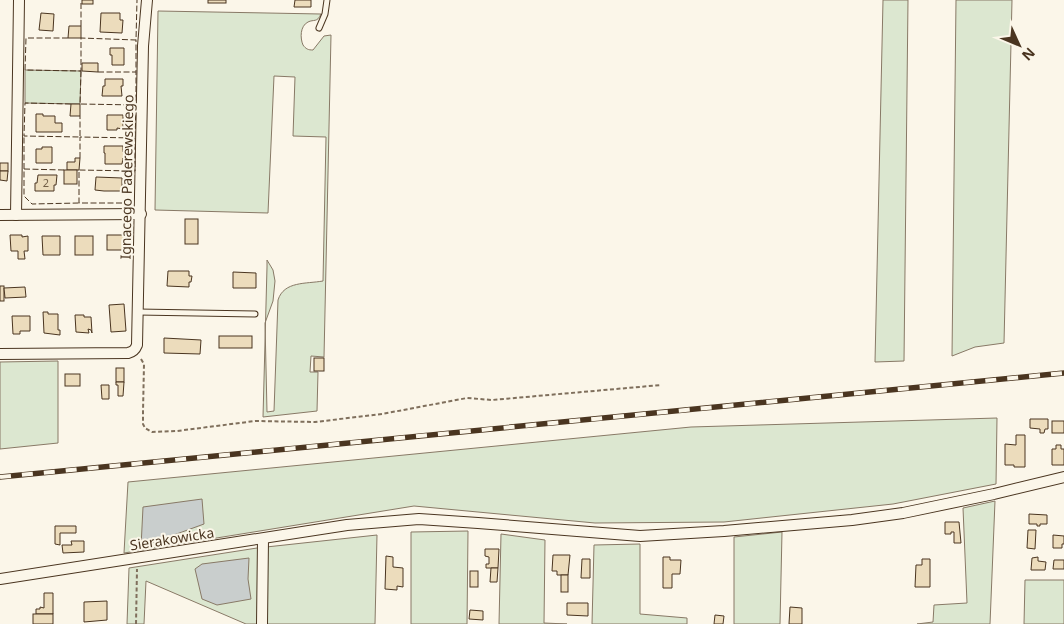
<svg xmlns="http://www.w3.org/2000/svg" width="1064" height="624" viewBox="0 0 1064 624" font-family="'Noto Sans',sans-serif">
<style>
.green{fill:#dce7d0;stroke:#887966}
.water{fill:#c9cecd;stroke:#887966}
.building{fill:#ecdcbc;stroke:#4a3520}
.lines{fill:none;stroke-linecap:round;stroke-linejoin:round}
.lane-casing{stroke:#4a3520;stroke-width:7}
.street-casing{stroke:#4a3520;stroke-width:12}
.path{stroke:#7f6f5c;stroke-width:2;stroke-dasharray:4 2.5;stroke-linecap:butt}
.lane{stroke:#fbf6e9;stroke-width:5}
.street{stroke:#fbf6e9;stroke-width:10}
.rail-casing{stroke:#4a3520;stroke-width:5.5}
.rail{stroke:#fbf6e9;stroke-width:4;stroke-dasharray:11;stroke-linecap:butt}
.fence{stroke:#4a3520;stroke-width:1;stroke-dasharray:6 2.5;stroke-linecap:butt}
.labels{text-anchor:middle;stroke-width:4;stroke-linejoin:round;paint-order:stroke}
.number-label{font-size:11px;fill:#725f47}
.street-label{font-size:14px;fill:#4a3520;stroke:#fbf6e9}
</style>
<rect width="100%" height="100%" fill="#fbf6e9"/>
<!-- green -->
<g class="green">
<polygon points="883,0 908,0 904,361 875,362"/>
<polygon points="956,0 1012,0 1004,343 975,347 952,356"/>
<path d="M 158,11 L 321,14 C 317,23 314,19 308,22 C 300,26 300,38 303,45 C 306,49 308,50 313,50 L 324,36 L 331,35 L 324,357 L 311,356 L 310,372 L 318,372 L 317,411 L 263,417 L 267,267 L 267,260 L 273,270 L 275,281 L 273,301 L 265,323 L 267,412 L 274,411 L 278,300 C 284,281 306,284 323,281 L 326,137 L 293,136 L 295,77 L 274,76 L 268,213 L 155,210 Z"/>
<polygon points="25,70 81,71 80,104 25,103"/>
<polygon points="58,361 58,443 0,449 0,362"/>
<polygon points="997,418 996,484 893,504 724,522 595,523 414,506 124,553 128,482 691,427"/>
<polygon points="995,501 990,624 917,624 933,622 934,605 967,603 963,508"/>
<polygon points="468,531 467,624 411,624 411,532"/>
<polygon points="782,532 780,624 734,624 734,537"/>
<polygon points="501,534 545,540 544,623 567,624 499,624"/>
<polygon points="377,535 375,624 246,624 146,581 144,624 127,624 129,568 257,548"/>
<polygon points="640,544 640,614 687,618 687,624 592,624 594,545"/>
<polygon points="1025,580 1064,580 1064,624 1024,624"/>
</g>
<!-- water -->
<g class="water">
<polygon points="202,499 204,524 141,547 143,507"/>
<polygon points="249,558 248,579 251,599 217,605 202,599 195,569 202,564"/>
</g>
<!-- building -->
<g class="building">
<rect x="82" y="0" width="11" height="4"/>
<rect x="208" y="0" width="18" height="3"/>
<polygon points="295,0 311,0 311,7 294,7"/>
<polygon points="41,13 54,14 53,31 39,30"/>
<polygon points="101,13 120,13 120,20 123,20 122,33 100,32"/>
<polygon points="69,26 81,26 81,38 68,38"/>
<polygon points="110,48 124,48 124,65 112,65 112,55 110,55"/>
<polygon points="82,63 98,63 98,72 82,71"/>
<polygon points="105,79 123,79 123,86 121,86 122,96 102,96 103,86 105,86"/>
<polygon points="71,104 80,104 80,116 70,116"/>
<polygon points="36,114 43,114 43,116 55,116 55,123 62,123 62,132 36,132"/>
<polygon points="107,115 123,115 123,129 117,128 117,130 107,130"/>
<polygon points="104,146 123,146 123,152 126,152 126,158 123,158 122,164 105,164 105,153 104,153"/>
<polygon points="42,147 52,147 52,163 36,163 36,149 42,149"/>
<polygon points="75,158 80,158 79,170 67,170 67,162 75,162"/>
<rect x="0" y="163" width="8" height="8"/>
<rect x="64" y="170" width="13" height="14"/>
<polygon points="0,171 8,171 7,181 0,180"/>
<polygon points="38,175 57,175 56,185 54,185 54,191 35,191 35,183 37,183"/>
<polygon points="96,177 122,178 122,191 104,191 95,190"/>
<rect x="185" y="219" width="13" height="25"/>
<polygon points="10,235 22,235 22,237 28,236 28,251 24,251 25,259 18,259 18,251 11,251"/>
<rect x="107" y="235" width="17" height="15"/>
<polygon points="42,236 60,236 60,255 43,255"/>
<rect x="75" y="236" width="18" height="19"/>
<polygon points="168,271 189,271 189,276 192,276 191,282 189,282 189,287 167,286"/>
<polygon points="233,272 256,273 256,288 233,288"/>
<rect x="0" y="286" width="4" height="15"/>
<polygon points="25,287 26,297 5,298 4,288"/>
<polygon points="124,304 126,331 111,332 109,305"/>
<polygon points="43,312 48,312 48,314 58,314 58,330 60,330 60,335 44,333"/>
<polygon points="75,315 84,315 84,317 91,317 92,333 91,330 88,329 89,333 76,332"/>
<polygon points="12,316 30,316 30,331 20,331 20,334 13,334"/>
<rect x="219" y="336" width="33" height="12"/>
<polygon points="164,338 201,340 200,354 164,353"/>
<rect x="314" y="358" width="10" height="13"/>
<rect x="116" y="368" width="8" height="14"/>
<rect x="65" y="374" width="15" height="12"/>
<polygon points="116,382 124,382 123,396 118,396 118,385 116,385"/>
<polygon points="101,385 109,385 109,399 102,399"/>
<polygon points="1030,419 1048,419 1048,429 1045,429 1044,433 1040,433 1040,429 1030,428"/>
<rect x="1052" y="421" width="12" height="12"/>
<polygon points="1016,435 1025,435 1025,467 1014,467 1014,465 1005,465 1005,444 1016,445"/>
<polygon points="1056,445 1061,445 1061,449 1064,449 1064,465 1052,465 1052,449 1056,449"/>
<polygon points="1029,514 1047,515 1047,524 1040,524 1040,526 1037,526 1037,524 1029,524"/>
<polygon points="945,522 959,522 961,543 954,543 954,532 951,532 951,534 945,534"/>
<polygon points="55,526 76,526 76,533 60,533 60,545 55,544"/>
<polygon points="1028,530 1036,530 1035,549 1027,548"/>
<polygon points="1053,535 1064,536 1064,544 1062,544 1062,548 1053,548"/>
<polygon points="71,541 84,541 84,552 63,553 62,545 72,545"/>
<polygon points="485,549 499,549 498,568 486,568 486,564 489,564 489,557 485,556"/>
<polygon points="553,555 570,555 568,575 557,575 557,571 552,571"/>
<polygon points="386,556 393,557 393,567 403,568 403,587 397,586 397,590 385,589"/>
<polygon points="663,557 670,557 670,560 681,560 680,574 672,574 672,588 663,588"/>
<polygon points="1038,557 1038,561 1046,562 1045,570 1031,570 1032,558"/>
<polygon points="582,559 590,559 590,578 581,578"/>
<polygon points="922,559 930,559 930,587 915,587 916,565 922,565"/>
<polygon points="1054,560 1064,560 1064,569 1053,569"/>
<polygon points="491,568 498,568 497,582 490,582"/>
<rect x="470" y="571" width="8" height="16"/>
<rect x="561" y="575" width="7" height="17"/>
<polygon points="44,593 53,593 53,614 36,614 36,609 40,609 40,607 44,608"/>
<polygon points="107,601 107,620 84,622 84,602"/>
<polygon points="567,603 588,603 588,616 567,615"/>
<polygon points="790,607 802,608 802,624 789,624"/>
<polygon points="470,610 483,611 483,620 469,619"/>
<rect x="33" y="614" width="20" height="10"/>
<polygon points="715,615 724,616 723,624 714,624"/>
</g>
<g class="lines">
<!-- lane casing -->
<g class="lane-casing">
<g id="lane">
<polyline points="319,28 325,14 327,0"/>
<polyline points="138,312 255,314"/>
</g>
</g>
<!-- street casing -->
<g class="street-casing">
<g id="street">
<polyline points="0,215 141,214"/>
<polyline points="16,215 19,0"/>
<path d="M 0,354 L 128,353 C 133,352 135,350 137,345 L 143,46 L 147,0"/>
<polyline points="0,579 347,525 419,519 478,523 640,536 724,531 852,520 903,513 994,494 1064,477"/>
<polyline points="262,624 263,539"/>
</g>
</g>
<!-- path -->
<g class="path">
<polyline points="141,359 144,364 143,412 143,424 145,428 152,432 177,431 255,421 315,422 382,414 467,398 492,400 661,385"/>
<polyline points="136,624 137,569"/>
</g>
<!-- lane -->
<use href="#lane" class="lane"/>
<!-- street -->
<use href="#street" class="street"/>
<!-- rail casing -->
<g class="rail-casing">
<polyline id="rail" points="0,477 1064,373"/>
</g>
<!-- rail -->
<use href="#rail" class="rail"/>
<!-- fence -->
<g class="fence">
<polyline points="81,26 81,1"/>
<polyline points="68,38 26,38 25,70 81,71 81,38 136,40 137,0"/>
<polyline points="81,71 80,104 136,105 136,72"/>
<polyline points="98,72 136,72 136,40"/>
<polyline points="71,104 25,103 24,136 80,137 80,116"/>
<polyline points="80,158 80,137 135,138 136,105"/>
<polyline points="24,169 24,136"/>
<polyline points="64,170 24,169 24,196 32,204 79,203"/>
<polyline points="122,203 79,203 79,170 135,171 135,138"/>
</g>
</g>
<g class="labels">
<!-- number labels -->
<g class="number-label">
<text x="46" y="187">2</text>
</g>
<!-- street labels -->
<g class="street-label">
<text transform="translate(127 177) rotate(-89)" y="5">Ignacego Paderewskiego</text>
<text transform="translate(172 539) rotate(-9)" y="5">Sierakowicka</text>
</g>
</g>
<!-- north arrow -->
<g transform="translate(1019 45) rotate(134)" stroke="#fbf6e9" stroke-width="4" paint-order="stroke">
<path d="M0-4L9 19L0 12L-9 19Z" fill="#4a3520"/>
<text y="-8" font-size="14" font-weight="bold" text-anchor="middle" fill="#4a3520">N</text>
</g>
</svg>
